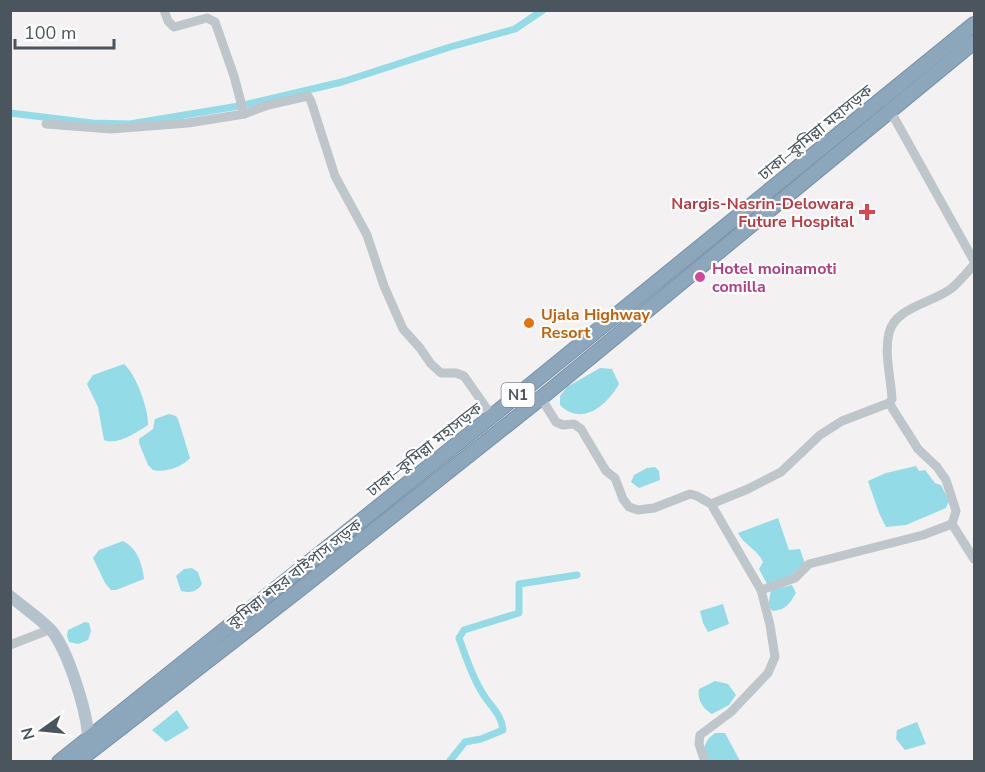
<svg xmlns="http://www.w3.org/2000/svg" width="985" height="772" viewBox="0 0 985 772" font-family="'Nunito Sans','Noto Sans Bengali',sans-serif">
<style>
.water{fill:#93dbe7}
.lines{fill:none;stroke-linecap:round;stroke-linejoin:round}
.canal{stroke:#93dbe7;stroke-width:7}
.highway-casing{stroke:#7791a8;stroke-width:16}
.minor{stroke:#bec6cc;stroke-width:9}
.major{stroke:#b3c2cd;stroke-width:12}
.highway{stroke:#8ca6bc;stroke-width:14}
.health-dot{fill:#e0444e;stroke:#fff;stroke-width:2}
.hotel-dot{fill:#d1479c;stroke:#fff;stroke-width:2}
.food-dot{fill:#e8710a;stroke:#fff;stroke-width:2}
.labels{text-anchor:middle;stroke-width:4.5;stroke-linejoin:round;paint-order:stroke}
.shield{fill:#fff;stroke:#80888e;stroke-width:1.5}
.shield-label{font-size:15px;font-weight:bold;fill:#4a555d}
.street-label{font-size:16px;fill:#4a555d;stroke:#fff}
.health-label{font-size:16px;font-weight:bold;fill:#be3a42;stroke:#fff;text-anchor:end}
.hotel-label{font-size:16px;font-weight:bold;fill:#b23c85;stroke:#fff;text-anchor:start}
.food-label{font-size:16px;font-weight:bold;fill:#c56008;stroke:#fff;text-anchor:start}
</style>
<rect width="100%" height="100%" fill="#f3f1f1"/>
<!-- water -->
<g class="water">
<path d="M 124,364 C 136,374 149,410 148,425 C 137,432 117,446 104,440 L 98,407 L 87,384 L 93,375 Z"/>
<path d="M 600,368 L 612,369 L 619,384 C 607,405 582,427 560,405 L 560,396 L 567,387 Z"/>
<path d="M 169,414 L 176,416 L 178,419 L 190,458 C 183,467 164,473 153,470 L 148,465 L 139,443 L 139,439 L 153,429 L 155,419 Z"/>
<polygon points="916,466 919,471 925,470 935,483 941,485 949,501 946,508 906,525 886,527 879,513 868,481 886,473"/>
<polygon points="655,467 659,471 660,480 639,488 631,482 634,475 647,468"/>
<path d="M 778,518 L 789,550 L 800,549 L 805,564 L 787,578 L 767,584 L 759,569 L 763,562 C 758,550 744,545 738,533 Z"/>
<path d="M 123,541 C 137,548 142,563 144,579 L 116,590 L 111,590 L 105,583 L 93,558 L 99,550 Z"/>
<path d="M 192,568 L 198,572 L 202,584 C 197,592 190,593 181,591 L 176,576 L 184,569 Z"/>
<path d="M 792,585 L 796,593 C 790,603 786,610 773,611 L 768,606 L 771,590 Z"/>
<polygon points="723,604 729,624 708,632 703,623 700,611"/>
<polygon points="85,622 89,623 91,631 88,640 78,644 69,642 67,636 68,630"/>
<path d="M 715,681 L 728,684 L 736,695 L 729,705 L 712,714 C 703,709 697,700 699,689 Z"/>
<polygon points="177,710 189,728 166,742 152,730"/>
<polygon points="917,722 926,744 905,750 896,739 897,730"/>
<path d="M 715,733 L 725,733 L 740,761 L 708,761 C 703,748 703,742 715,733 Z"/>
</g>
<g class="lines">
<!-- canal -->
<g class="canal">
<polyline points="248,104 342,82 450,47 515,29 543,10"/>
<polyline points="10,113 92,123 130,124 239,106"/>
<path d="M 449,762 L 465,742 L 481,739 L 503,730 C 502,715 491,707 483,694 C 472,677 466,657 459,638 L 464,630 L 519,613 L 519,584 L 577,575"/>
</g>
<!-- highway casing -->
<g class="highway-casing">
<g id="highway">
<polyline points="59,762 492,416 974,24"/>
<polyline points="77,762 299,590 541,398 974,42"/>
</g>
</g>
<!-- minor -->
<g class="minor">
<polyline points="891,112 974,261"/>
<polyline points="244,114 268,105 308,96 311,101 335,176 367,235 384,286 403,329 420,348 431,364 441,373 456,373 464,376 492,416"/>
<polyline points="46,124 111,129 188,123 244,114 234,76 215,22 207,18 174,27 168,21 164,10"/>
<polyline points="541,398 556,422 563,425 574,424 581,429 606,471 615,478 623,499 629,507 638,510 654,508 690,494 697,496 711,504 761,590 770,625 775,657 768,673 731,712 700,735 699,744 705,762"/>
<polyline points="889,403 918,449 937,467 946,480 956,511 952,524 974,559"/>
<path d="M 711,504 L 748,489 L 781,472 L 820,435 L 842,421 L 889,403 L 892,399 C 891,378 884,354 889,333 C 895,307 933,303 952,288 C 960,281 967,272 974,265"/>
<polyline points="761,590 795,578 809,564 923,535 952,524"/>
<polyline points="10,645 51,629"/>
</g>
<!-- major -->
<path class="major" d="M 10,596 C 23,607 38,617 50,629 C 67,646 91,721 88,745"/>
<!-- highway -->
<use href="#highway" class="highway"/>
</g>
<!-- markers -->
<path class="health-dot" d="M864 203h6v6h6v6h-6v6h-6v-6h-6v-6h6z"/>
<circle class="hotel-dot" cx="700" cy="277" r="6"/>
<circle class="food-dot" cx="529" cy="323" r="6"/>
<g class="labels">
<!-- shield labels -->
<rect class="shield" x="501.5" y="383" width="33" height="24" rx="4.5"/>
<g class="shield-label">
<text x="518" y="400">N1</text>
</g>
<!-- street labels -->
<g class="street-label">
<text transform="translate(815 132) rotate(-39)" y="6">ঢাকা–কুমিল্লা মহাসড়ক</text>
<text transform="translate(424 449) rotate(-38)" y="6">ঢাকা–কুমিল্লা মহাসড়ক</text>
<text transform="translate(294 573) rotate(-38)" y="6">কুমিল্লা শহর বাইপাস সড়ক</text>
</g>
<!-- health labels -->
<g class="health-label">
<text x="854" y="209">Nargis-Nasrin-Delowara<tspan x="854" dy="18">Future Hospital</tspan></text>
</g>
<!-- hotel labels -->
<g class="hotel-label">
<text x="712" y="274">Hotel moinamoti<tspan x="712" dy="18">comilla</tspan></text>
</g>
<!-- food labels -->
<g class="food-label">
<text x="541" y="320">Ujala Highway<tspan x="541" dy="18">Resort</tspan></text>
</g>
</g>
<!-- border -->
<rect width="985" height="772" fill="none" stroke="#4a555d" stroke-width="24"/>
<!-- north arrow -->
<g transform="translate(42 730) rotate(255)" stroke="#ffffff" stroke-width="4.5" paint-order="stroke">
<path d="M0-4.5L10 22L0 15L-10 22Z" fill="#4a555d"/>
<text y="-9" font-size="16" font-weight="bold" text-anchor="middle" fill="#4a555d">N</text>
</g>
<!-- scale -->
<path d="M15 39v9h99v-9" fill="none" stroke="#4a555d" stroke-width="3"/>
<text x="24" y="39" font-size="18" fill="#4a555d" stroke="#ffffff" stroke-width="4.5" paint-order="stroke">100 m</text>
</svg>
